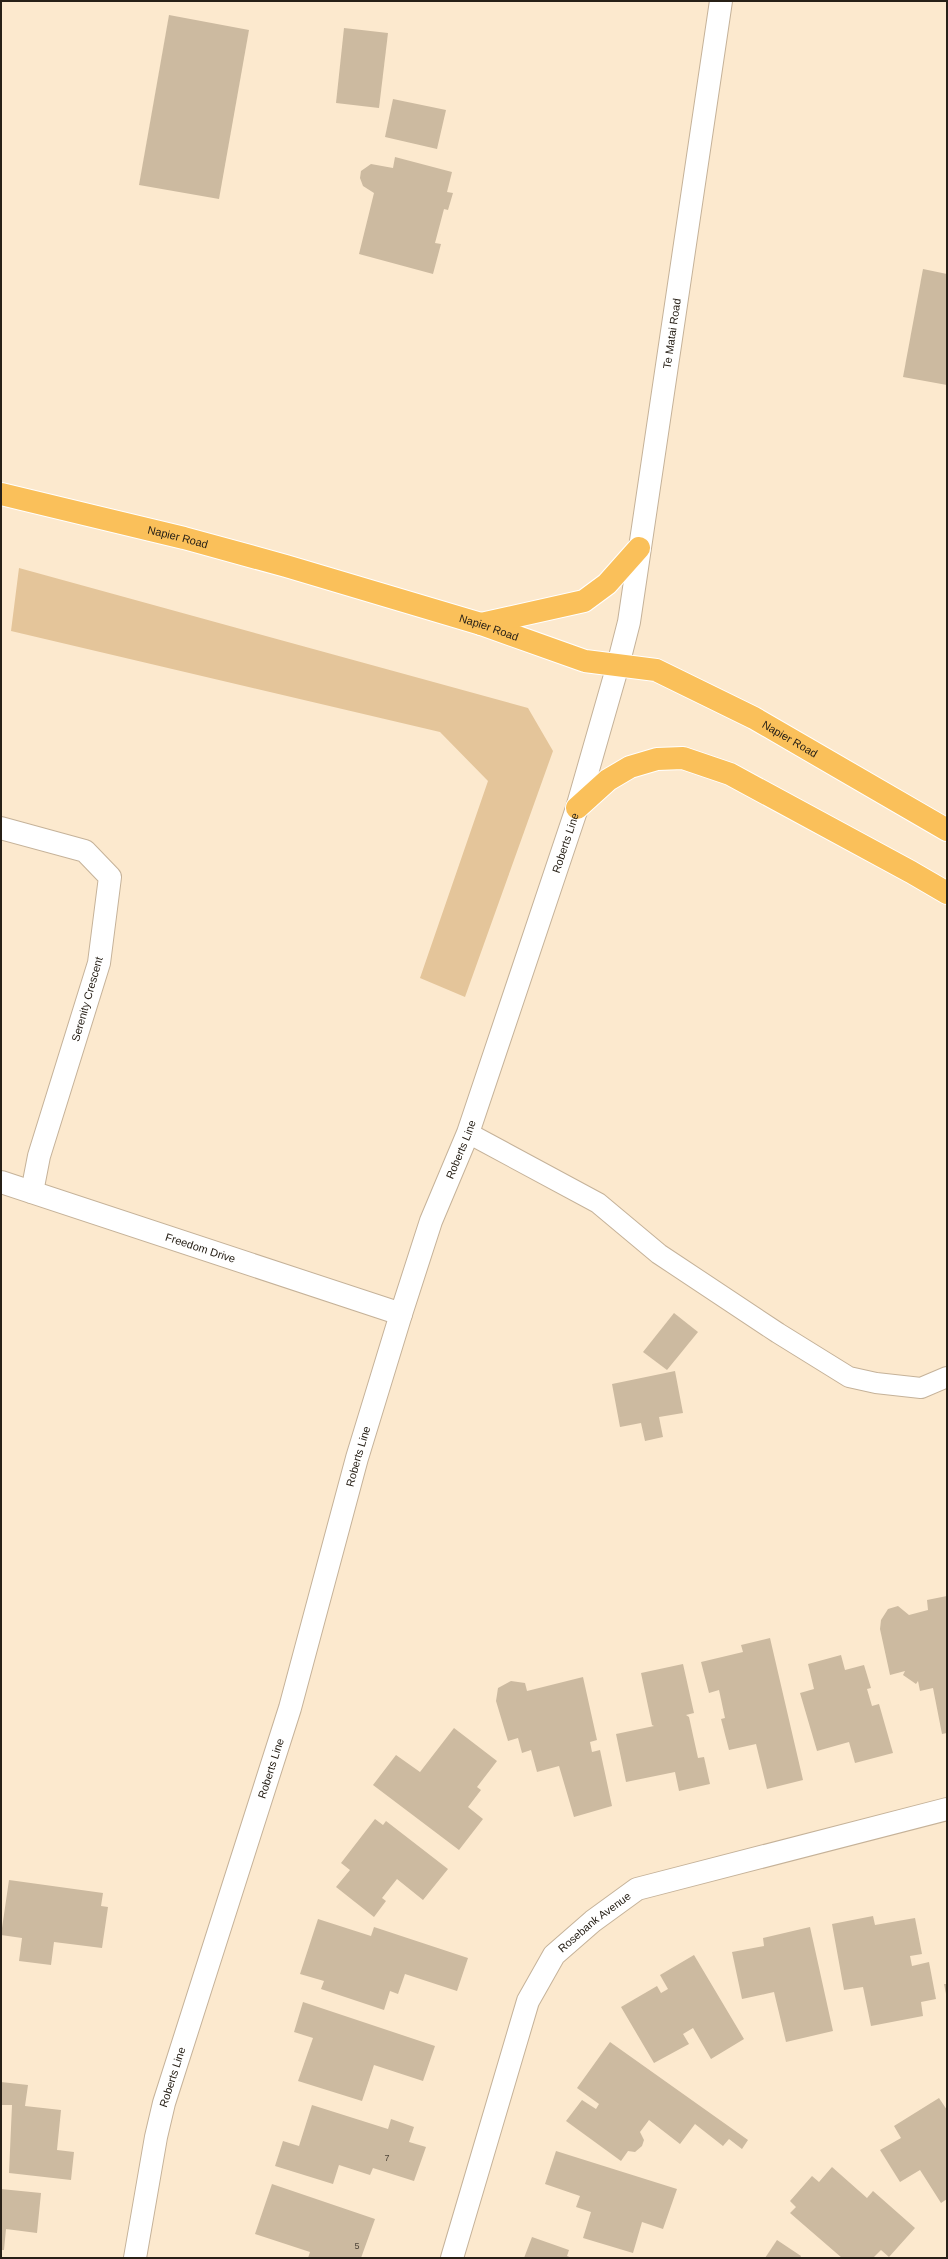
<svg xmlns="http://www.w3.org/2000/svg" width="948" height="2259" viewBox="0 0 948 2259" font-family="Helvetica,sans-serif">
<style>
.green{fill:#e4c59a}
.building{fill:#ccbaa0}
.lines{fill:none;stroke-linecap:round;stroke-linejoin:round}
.service-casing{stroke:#c5b299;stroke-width:22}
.minor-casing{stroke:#c5b299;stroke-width:24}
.secondary-casing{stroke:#c5b299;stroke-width:24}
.trunk-casing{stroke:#fff;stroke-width:24}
.service{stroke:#fff;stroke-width:20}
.minor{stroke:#fff;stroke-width:22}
.secondary{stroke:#fff;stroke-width:22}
.trunk{stroke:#fac05a;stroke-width:22}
.labels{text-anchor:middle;stroke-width:3.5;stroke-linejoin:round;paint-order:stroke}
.number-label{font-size:9px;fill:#504639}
.street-label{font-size:11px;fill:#272017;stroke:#fff}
</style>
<rect width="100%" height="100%" fill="#fce9ce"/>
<!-- green -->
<polygon class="green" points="19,568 528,708 553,751 465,997 420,978 488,781 440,732 11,631"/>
<!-- building -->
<g class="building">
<polygon points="169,15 249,30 219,199 139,185"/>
<polygon points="344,28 388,33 379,108 336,103"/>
<polygon points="393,99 446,110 437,149 385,137"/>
<polygon points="395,157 452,172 447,192 453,193 448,210 444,209 435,243 441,244 433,274 359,254 374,193 363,186 360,178 361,171 371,164 393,168"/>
<polygon points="923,269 947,274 947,385 903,377"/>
<polygon points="674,1313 698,1332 667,1370 643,1352"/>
<polygon points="675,1371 683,1413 659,1417 663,1437 645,1441 641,1423 620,1427 612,1384"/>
<polygon points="947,1596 947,1733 942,1734 933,1688 920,1691 918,1681 916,1684 903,1675 905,1671 890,1675 880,1629 881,1620 888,1609 898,1606 909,1615 928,1610 927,1600"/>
<polygon points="770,1638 803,1780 767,1789 756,1744 729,1750 721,1719 725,1718 719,1690 709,1693 701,1662 743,1652 741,1645"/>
<polygon points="841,1655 845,1670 864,1665 871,1688 867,1689 872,1706 879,1704 893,1753 855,1763 849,1742 817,1751 800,1693 814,1689 808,1664"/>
<polygon points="683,1664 694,1713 686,1715 689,1717 698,1758 704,1757 710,1784 679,1791 675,1772 626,1782 616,1734 654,1726 652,1725 641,1673"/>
<polygon points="583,1677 597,1740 590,1742 592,1752 600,1750 612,1806 574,1817 559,1766 537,1772 531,1750 522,1753 518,1738 508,1741 496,1701 498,1688 511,1681 525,1683 527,1691"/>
<polygon points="454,1728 497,1761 477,1787 481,1790 468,1807 483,1819 459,1850 373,1785 396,1755 420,1772"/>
<polygon points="375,1819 383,1825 386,1821 448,1869 423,1900 397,1879 382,1898 386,1901 374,1917 336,1887 350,1870 341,1863"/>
<polygon points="9,1880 103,1893 101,1906 108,1907 102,1948 54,1942 51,1965 19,1961 22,1938 1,1935"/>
<polygon points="873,1916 875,1925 915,1918 922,1954 910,1956 912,1966 929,1962 936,1999 921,2002 923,2016 871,2026 863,1987 844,1990 832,1924"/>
<polygon points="318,1919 371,1936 374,1927 468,1958 457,1991 405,1974 398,1994 390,1991 384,2010 321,1989 324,1981 300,1974"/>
<polygon points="810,1927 833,2031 786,2042 774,1992 742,1999 732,1952 764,1946 763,1938"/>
<polygon points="694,1955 744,2039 711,2059 693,2028 683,2034 689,2044 654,2063 621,2007 657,1986 661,1993 668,1989 660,1975"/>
<polygon points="944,1984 947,1984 947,1994 946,1994"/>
<polygon points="303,2002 435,2046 423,2081 374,2065 362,2101 298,2081 313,2038 294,2032"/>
<polygon points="610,2042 748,2140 742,2149 729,2139 723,2146 695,2124 680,2144 649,2120 640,2132 644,2140 642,2146 635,2152 628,2151 621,2161 566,2121 582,2100 596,2109 599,2104 577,2088"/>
<polygon points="1,2082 28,2085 25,2106 61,2110 57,2150 74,2152 71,2180 9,2173 12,2105 1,2105"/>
<polygon points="939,2098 947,2110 947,2199 941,2203 920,2170 900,2182 880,2150 901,2138 894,2126"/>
<polygon points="312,2105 388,2129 391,2119 414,2127 409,2142 426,2147 414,2181 373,2168 370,2175 339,2165 333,2184 275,2166 283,2141 299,2146"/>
<polygon points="556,2151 677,2189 663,2229 642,2222 633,2253 583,2238 591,2212 576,2207 580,2196 545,2184"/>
<polygon points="832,2167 867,2198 873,2191 915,2228 889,2257 881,2250 873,2258 842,2258 790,2213 796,2207 790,2201 812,2176 819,2182"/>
<polygon points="272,2184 375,2219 361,2258 308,2258 310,2252 255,2234"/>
<polygon points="1,2189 41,2193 37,2233 6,2229 4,2250 1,2250"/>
<polygon points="532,2237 569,2250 567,2256 572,2258 524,2258"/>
<polygon points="777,2240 801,2256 800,2258 765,2258"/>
</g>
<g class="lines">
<!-- service casing -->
<g class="service-casing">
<polyline id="service" points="468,1133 598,1203 659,1254 778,1333 849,1377 876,1383 921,1388 947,1377"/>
</g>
<!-- minor casing -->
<g class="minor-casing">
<g id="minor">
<path id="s1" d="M 618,665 L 629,622 L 721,1"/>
<polyline points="1,828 85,851 110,877 99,963 39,1156 32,1192"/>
<path id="s2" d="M 1,1182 L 401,1314"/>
<path id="s3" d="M 452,2258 L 528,2001 L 554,1955 L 593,1921 L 637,1889 L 947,1809"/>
</g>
</g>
<!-- secondary casing -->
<g class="secondary-casing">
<g id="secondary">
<path id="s4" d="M 135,2258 L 156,2137 L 164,2103 L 290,1708 L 357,1458 L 401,1314 L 431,1221 L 468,1133 L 577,808 L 618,665"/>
</g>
</g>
<!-- trunk casing -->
<g class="trunk-casing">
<g id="trunk">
<path id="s5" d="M 1,494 L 184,538 L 286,566 L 481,624 L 585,661 L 656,670 L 754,718 L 947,830"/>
<polyline points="481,624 584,601 607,584 639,548"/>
<polyline points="577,808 608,780 630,767 657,759 683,758 730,774 911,872 947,893"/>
</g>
</g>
<!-- service -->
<use href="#service" class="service"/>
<!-- minor -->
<use href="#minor" class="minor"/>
<!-- secondary -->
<use href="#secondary" class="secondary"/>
<!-- trunk -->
<use href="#trunk" class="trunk"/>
</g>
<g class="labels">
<!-- number labels -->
<g class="number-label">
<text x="387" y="2161">7</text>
<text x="357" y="2249">5</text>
</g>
<!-- street labels -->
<g class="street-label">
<text dy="4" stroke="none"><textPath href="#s1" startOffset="336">Te Matai Road</textPath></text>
<text dy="4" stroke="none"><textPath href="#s5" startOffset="182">Napier Road</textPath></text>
<text dy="4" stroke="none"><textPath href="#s5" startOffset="506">Napier Road</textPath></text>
<text dy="4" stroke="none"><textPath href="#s5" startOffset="830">Napier Road</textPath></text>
<text dy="4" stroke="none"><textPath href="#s4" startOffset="1481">Roberts Line</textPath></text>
<text transform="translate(87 999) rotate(-74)" y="4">Serenity Crescent</text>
<text dy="4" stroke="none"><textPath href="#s4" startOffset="1157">Roberts Line</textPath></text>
<text dy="4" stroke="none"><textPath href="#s2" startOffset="210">Freedom Drive</textPath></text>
<text dy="4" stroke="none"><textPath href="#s4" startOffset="833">Roberts Line</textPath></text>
<text dy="4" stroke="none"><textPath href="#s4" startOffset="509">Roberts Line</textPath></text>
<text dy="4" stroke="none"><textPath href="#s3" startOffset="373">Rosebank Avenue</textPath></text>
<text dy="4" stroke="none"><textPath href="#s4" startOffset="185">Roberts Line</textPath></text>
</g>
</g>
<!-- border -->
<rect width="948" height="2259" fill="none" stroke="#272017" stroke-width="4"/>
</svg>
